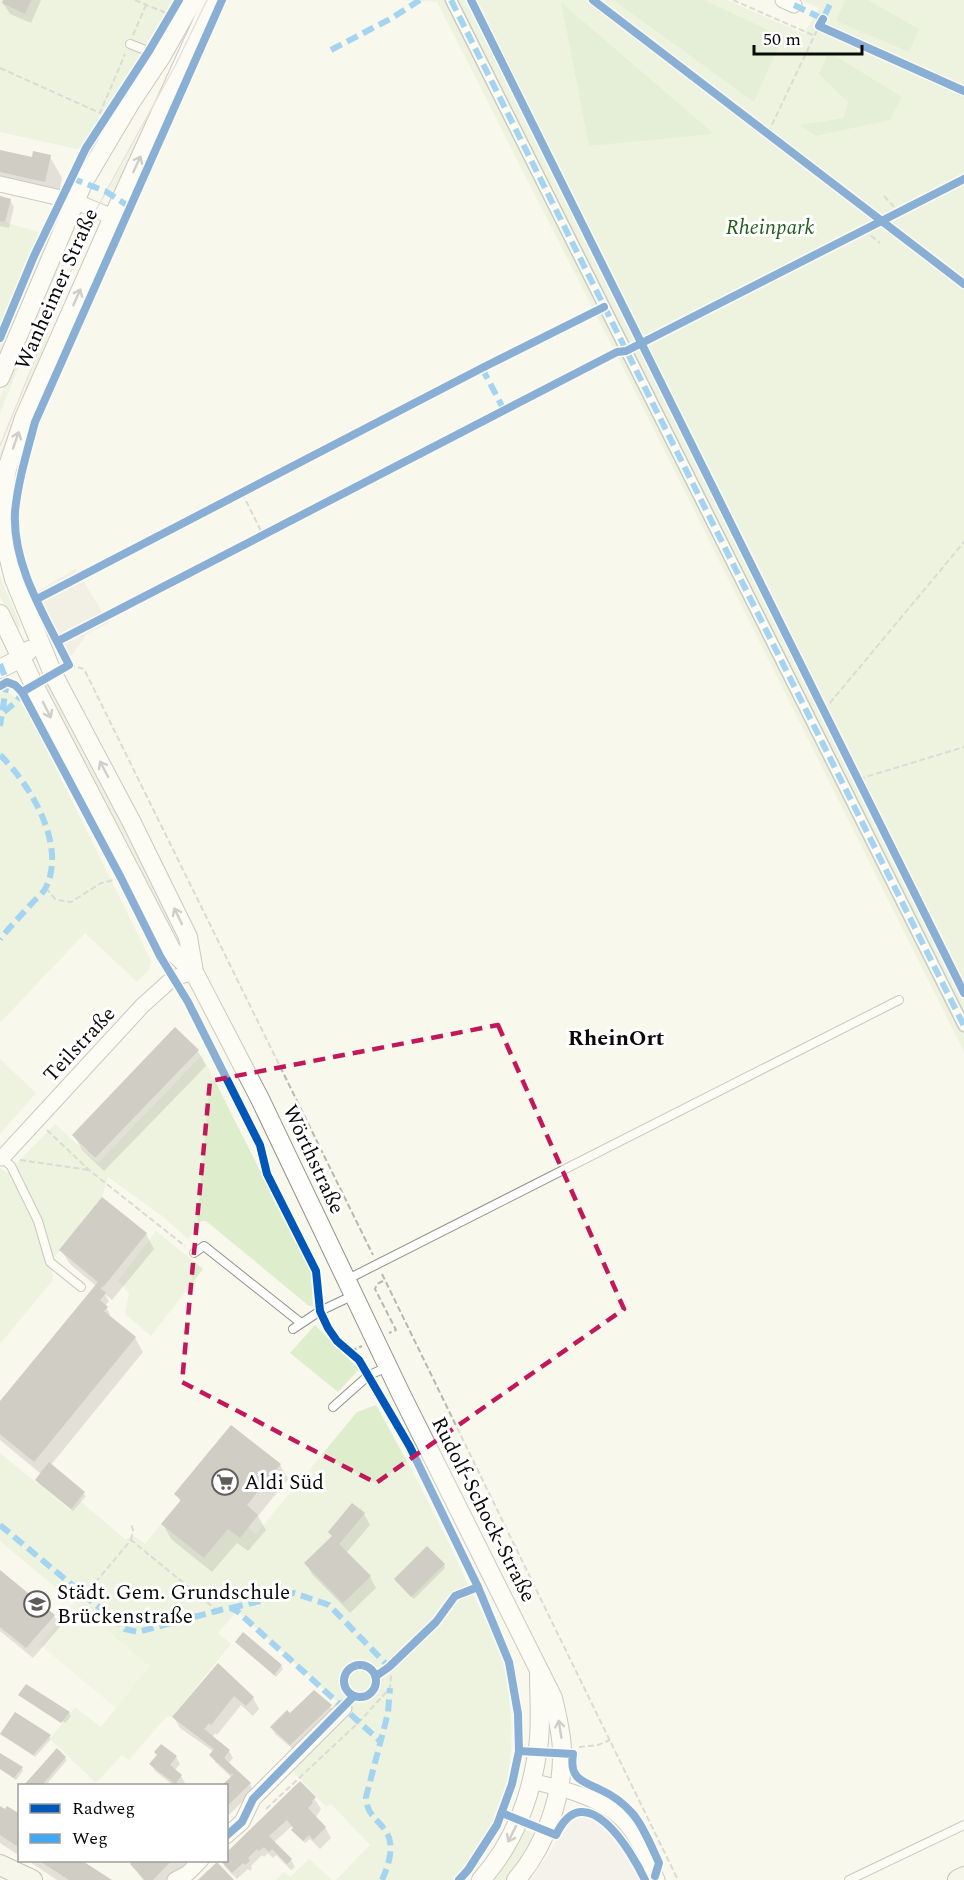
<svg xmlns="http://www.w3.org/2000/svg" width="964" height="1880" viewBox="0 0 964 1880" font-family="Spectral,serif">
<style>
.industrial{fill:#f0eaea}
.green{fill:#deeecd}
.forest{fill:#cde5bc}
.pitch{fill:#e8f2d7}
.plaza{fill:#e8e7d9}
.shadow{fill:#0003}
.building{fill:#9b9993}
.lines{fill:none;stroke-linecap:round;stroke-linejoin:round}
.service-casing{stroke:#92918c;stroke-width:10}
.pedestrian-casing{stroke:#92918c;stroke-width:13}
.minor-casing{stroke:#92918c;stroke-width:17}
.tertiary-casing{stroke:#92918c;stroke-width:20}
.secondary-casing{stroke:#888882;stroke-width:22}
.path{stroke:#b7b7b5;stroke-width:2;stroke-dasharray:6 3;stroke-linecap:butt}
.service{stroke:#fefefc;stroke-width:8}
.pedestrian{stroke:#fefefc;stroke-width:10}
.minor{stroke:#fefefc;stroke-width:15}
.tertiary{stroke:#fefefc;stroke-width:18}
.secondary{stroke:#f3f3e7;stroke-width:20}
.tram{stroke:#d4c6c3;stroke-width:1.5}
.quiet{stroke:#3fa9f5;stroke-width:6;stroke-dasharray:12 6;stroke-linecap:butt}
.cycleway-casing{stroke:#fff;stroke-width:11}
.cycleway{stroke:#0057b8;stroke-width:8}
.oneway{stroke:#9c9c9b}
.marked{fill:none;stroke:#c2185b;stroke-width:4.5;stroke-dasharray:12 8;stroke-linejoin:round}
.labels{text-anchor:middle;stroke-width:6;stroke-linejoin:round;paint-order:stroke}
.park-label{font-size:21px;font-style:italic;fill:#235d1e;stroke:#fff}
.street-label{font-size:21px;fill:#0a0a0a;stroke:#fff}
.poi-label{font-size:21px;fill:#0a0a0a;stroke:#fff;text-anchor:start}
.neighbourhood-label{font-size:22px;font-weight:bold;fill:#0a0a0a;stroke:#fff}
</style>
<rect width="100%" height="100%" fill="#f9f8ec"/>
<!-- industrial -->
<polygon class="industrial" points="582,1816 593,1818 605,1827 626,1854 639,1880 531,1880 550,1853 567,1822"/>
<!-- green -->
<g class="green">
<polygon points="0,0 174,0 81,150 0,132"/>
<polygon points="400,0 727,0 804,34 819,8 801,0 964,0 964,1052 621,364 437,2"/>
<polygon points="146,122 114,194 108,191"/>
<polygon points="77,216 79,217 0,413 0,398"/>
<polygon points="59,217 0,359 0,346 49,231"/>
<polygon points="0,221 39,232 0,327"/>
<polygon points="50,325 44,354 0,469 0,453"/>
<path d="M 0,576 C 5,593 16,609 20,626 L 17,630 L 0,596 Z"/>
<polygon points="47,683 87,761 123,819 180,935 181,950 43,685"/>
<polygon points="7,692 20,701 30,716 151,961 149,970 137,982 85,933 0,1023 0,693"/>
<polygon points="202,1055 311,1272 313,1306 309,1306 206,1221 201,1221 188,1239 162,1216 108,1177 102,1197 51,1261 53,1280 0,1344 0,1168 7,1173 55,1124 98,1163"/>
<polygon points="0,1059 36,1093 0,1134"/>
<polygon points="156,1231 203,1269 151,1336 125,1314 129,1293 118,1281"/>
<polygon points="315,1325 359,1369 338,1392 290,1353"/>
<path d="M 376,1405 C 408,1462 439,1520 466,1580 C 479,1607 494,1635 503,1663 C 506,1675 508,1688 509,1699 C 519,1770 500,1827 453,1880 L 336,1880 L 370,1845 L 331,1804 L 326,1807 L 291,1769 L 339,1703 L 237,1611 L 218,1633 L 231,1644 L 172,1717 L 167,1716 L 129,1760 L 122,1755 L 96,1783 L 50,1739 L 75,1707 L 101,1727 L 149,1666 L 0,1541 L 0,1453 L 70,1510 L 79,1500 L 125,1539 L 134,1536 L 145,1544 L 161,1524 L 204,1558 L 228,1529 L 240,1538 L 248,1527 L 256,1534 L 357,1412 Z"/>
<polygon points="522,1828 534,1834 525,1853 507,1880 491,1880"/>
<polygon points="309,1859 332,1880 276,1880 284,1872 290,1877"/>
</g>
<!-- forest -->
<g class="forest">
<polygon points="613,0 704,0 783,37 754,102"/>
<polygon points="845,0 868,0 919,29 909,52 836,21"/>
<polygon points="561,2 714,134 589,146"/>
<polygon points="829,52 902,97 890,120 816,136 800,125 843,118 848,102 819,74"/>
</g>
<!-- pitch -->
<polygon class="pitch" points="73,1603 149,1666 116,1708 39,1644"/>
<!-- plaza -->
<polygon class="plaza" points="76,569 109,623 87,634 70,658 37,591"/>
<!-- shadow -->
<g class="shadow">
<polygon points="5,0 41,0 31,23 10,14 3,3"/>
<polygon points="0,151 33,159 50,157 62,178 57,203 0,177"/>
<polygon points="0,198 10,200 14,207 9,228 0,226"/>
<polygon points="198,1051 206,1066 104,1171 82,1150 74,1135"/>
<polygon points="146,1234 154,1249 112,1300 104,1293 109,1301 105,1306 110,1314 109,1316 135,1338 143,1352 50,1466 86,1496 73,1511 38,1483 41,1474 0,1440 0,1403 96,1286 70,1264 61,1250"/>
<polygon points="280,1465 288,1479 258,1516 266,1530 248,1551 237,1543 212,1572 171,1539 163,1524 181,1503 176,1494"/>
<polygon points="364,1514 370,1525 346,1553 370,1577 376,1588 350,1613 312,1574 306,1563"/>
<polygon points="444,1565 445,1568 414,1599 397,1582"/>
<polygon points="0,1572 54,1616 60,1627 33,1658 0,1631"/>
<polygon points="237,1642 281,1666 283,1669 276,1677"/>
<polygon points="218,1665 253,1698 259,1709 253,1716 241,1705 217,1735 216,1733 212,1737 229,1751 233,1758 228,1764 250,1784 253,1791 226,1818 226,1786 224,1786 232,1778 215,1762 211,1755 214,1752 180,1728 174,1717"/>
<polygon points="20,1694 69,1713 71,1716 65,1723"/>
<polygon points="330,1706 334,1713 295,1751 275,1734 271,1727"/>
<polygon points="1,1733 49,1736 51,1739 35,1757"/>
<polygon points="57,1750 67,1760 45,1786 26,1786"/>
<polygon points="0,1754 22,1768 23,1771 16,1780 0,1769"/>
<polygon points="176,1757 180,1764 174,1771 181,1776 185,1783 183,1786 174,1786 155,1771 151,1764"/>
<polygon points="314,1798 321,1809 315,1818 325,1827 331,1838 320,1849 310,1839 305,1843 295,1833 292,1826 273,1843 291,1860 295,1867 291,1870 276,1855 273,1858 268,1853 264,1857 262,1855 251,1866 252,1868 250,1871 248,1869 237,1879 225,1867 222,1860 226,1860"/>
<polygon points="0,1808 20,1816 20,1856 0,1843"/>
<polygon points="27,1860 79,1860 109,1880 57,1880"/>
<polygon points="135,1860 189,1860 169,1880 143,1880 131,1864"/>
</g>
<!-- building -->
<g class="building">
<polygon points="3,0 31,0 25,14 2,3"/>
<polygon points="0,150 32,157 33,151 51,155 45,182 0,172"/>
<polygon points="0,196 11,199 5,222 0,221"/>
<polygon points="175,1027 199,1050 95,1158 72,1135"/>
<polygon points="102,1197 147,1233 104,1286 100,1288 106,1293 100,1300 108,1307 104,1311 136,1337 34,1462 0,1434 0,1401 98,1282 59,1250"/>
<polygon points="231,1425 281,1464 247,1505 258,1515 240,1538 228,1529 204,1558 161,1524 181,1500 174,1494"/>
<polygon points="49,1462 85,1492 71,1509 35,1480"/>
<polygon points="352,1503 365,1513 339,1544 371,1576 343,1603 304,1563 332,1536 328,1532"/>
<polygon points="427,1546 445,1564 411,1597 394,1579"/>
<polygon points="0,1570 55,1615 26,1648 0,1627"/>
<polygon points="243,1632 282,1665 274,1675 235,1642"/>
<polygon points="218,1663 254,1697 246,1706 234,1696 211,1725 209,1723 204,1729 230,1750 224,1758 251,1783 226,1807 226,1785 222,1785 234,1774 230,1774 209,1755 214,1749 172,1717"/>
<polygon points="26,1684 70,1712 61,1723 18,1695"/>
<polygon points="314,1690 332,1705 290,1745 270,1727 287,1710 290,1713"/>
<polygon points="15,1712 51,1735 33,1755 0,1734"/>
<polygon points="161,1744 177,1756 170,1765 182,1775 175,1784 149,1764 157,1755 154,1752"/>
<polygon points="57,1748 66,1757 42,1785 24,1785"/>
<polygon points="0,1753 23,1767 14,1778 0,1769"/>
<polygon points="300,1781 316,1797 312,1801 313,1803 308,1808 326,1827 313,1840 309,1835 303,1841 291,1830 293,1828 287,1820 269,1836 292,1859 287,1864 272,1849 269,1852 264,1847 259,1851 257,1849 248,1858 250,1861 245,1865 243,1863 232,1873 220,1860 226,1860 226,1853"/>
<polygon points="0,1806 5,1809 7,1806 20,1814 20,1848 0,1835"/>
<polygon points="38,1860 81,1860 112,1880 69,1880"/>
<polygon points="133,1860 172,1860 153,1880 145,1880 130,1864"/>
<polygon points="217,1862 234,1880 198,1880 200,1878"/>
</g>
<g class="lines">
<!-- service casing -->
<g class="service-casing">
<g id="service">
<polyline points="130,44 160,56"/>
<polyline points="2,1158 11,1166 38,1221 50,1262 81,1287"/>
<polyline points="194,1253 204,1246 301,1323"/>
<polyline points="346,1280 899,1000"/>
<polyline points="293,1329 320,1311 354,1295"/>
<polyline points="333,1407 369,1375 388,1367"/>
<circle cx="360" cy="1681" r="16"/>
<polyline points="849,1880 964,1825"/>
</g>
</g>
<!-- pedestrian casing -->
<g class="pedestrian-casing">
<polyline id="pedestrian" points="451,0 964,1026"/>
</g>
<!-- minor casing -->
<g class="minor-casing">
<g id="minor">
<polyline points="783,0 794,5"/>
<polyline points="0,184 74,201 113,217"/>
<polyline points="2,1158 142,1006 173,978 194,972"/>
<path d="M 531,1781 C 559,1788 592,1795 615,1813 C 635,1828 647,1858 657,1880"/>
<polyline points="226,1836 242,1822 253,1799 344,1708"/>
<polyline points="175,1880 188,1873 201,1860"/>
</g>
</g>
<!-- tertiary casing -->
<g class="tertiary-casing">
<g id="tertiary">
<path d="M 212,0 L 113,217 L 24,418 L 7,469 L 3,497 L 5,543 L 14,579 L 53,674 L 131,821 L 188,937 L 194,972 L 260,1099 L 401,1394 L 553,1698 C 557,1716 562,1734 562,1752 C 563,1796 545,1847 516,1880"/>
<polyline points="0,378 83,183 131,102 161,57 193,0"/>
<polyline points="0,614 34,685 172,951 194,972"/>
<polyline points="0,669 21,658 29,650"/>
<path d="M 481,1880 C 512,1845 530,1800 537,1754 C 542,1729 539,1701 539,1675"/>
</g>
</g>
<!-- secondary casing -->
<g class="secondary-casing">
<g id="secondary">
<polyline points="0,1865 32,1880"/>
<polyline points="958,1880 964,1877"/>
</g>
</g>
<!-- path -->
<g class="path">
<polyline points="135,0 166,13"/>
<polyline points="733,0 815,36"/>
<polyline points="133,35 146,5"/>
<polyline points="0,68 100,113 125,54"/>
<polyline points="768,133 819,26"/>
<polyline points="884,196 898,211"/>
<polyline points="864,230 880,243"/>
<polyline points="242,493 263,535"/>
<polyline points="69,665 84,669 373,1255"/>
<polyline points="824,710 964,542"/>
<polyline points="859,779 964,747"/>
<polyline points="46,888 56,900 71,902 101,883 118,879"/>
<polyline points="47,1130 89,1170 185,1246"/>
<polyline points="20,1160 89,1170"/>
<polyline points="382,1274 678,1880"/>
<polyline points="383,1281 377,1284 375,1289 396,1330 389,1333"/>
<polyline points="351,1351 362,1346"/>
<polyline points="131,1540 133,1530 131,1524"/>
<polyline points="84,1596 131,1540 218,1611"/>
<polyline points="579,1747 598,1745 610,1740"/>
<polyline points="266,1809 359,1722 390,1688 391,1676 389,1667"/>
</g>
<!-- service -->
<use href="#service" class="service"/>
<!-- pedestrian -->
<use href="#pedestrian" class="pedestrian"/>
<!-- minor -->
<use href="#minor" class="minor"/>
<!-- tertiary -->
<use href="#tertiary" class="tertiary"/>
<!-- secondary -->
<use href="#secondary" class="secondary"/>
<!-- tram -->
<polyline class="tram" points="0,446 96,210 176,64 207,0"/>
<!-- quiet -->
<g class="quiet">
<polyline points="451,0 964,1026"/>
<polyline points="794,5 823,19 832,0"/>
<polyline points="331,50 392,18 420,0"/>
<polyline points="71,178 105,191 130,207"/>
<polyline points="482,368 504,410"/>
<polyline points="0,664 7,682 0,726"/>
<polyline points="4,712 16,702 24,691"/>
<path d="M 0,755 C 30,784 67,845 46,887 C 44,892 38,897 34,901 C 22,914 11,926 0,939"/>
<polyline points="0,1525 125,1629 138,1632 224,1609 231,1608 237,1611 381,1742"/>
<polyline points="231,1608 294,1593 329,1605 389,1667"/>
<path d="M 382,1880 C 388,1867 395,1847 387,1833 C 378,1818 367,1817 366,1797 L 388,1713 L 390,1688"/>
</g>
<!-- cycleway casing -->
<g class="cycleway-casing">
<g id="cycleway">
<polyline points="471,0 964,993"/>
<polyline points="593,0 964,284"/>
<polyline points="823,19 819,26 964,91"/>
<polyline points="0,338 34,256 86,148 149,51 179,0"/>
<polyline points="37,599 482,368 604,307"/>
<polyline points="58,641 617,352 626,351 964,179"/>
<polyline points="0,686 7,682 15,685 22,692 121,878 160,956 188,1002 260,1145 267,1174 316,1271 320,1311 328,1328 337,1341 359,1360 410,1447 478,1587 509,1662 518,1714 519,1751 512,1784 497,1825 468,1870 459,1880"/>
<path d="M 22,692 L 69,665 C 46,618 12,566 15,512 C 18,481 27,452 35,422 L 222,0"/>
<circle cx="360" cy="1681" r="16"/>
<polyline points="376,1676 389,1667 436,1622 455,1596 478,1587"/>
<path d="M 519,1751 L 573,1754 C 569,1779 582,1781 601,1790 C 612,1795 624,1804 632,1813 C 643,1825 652,1848 659,1863 L 655,1876"/>
<path d="M 502,1813 L 556,1835 C 585,1774 631,1850 645,1880"/>
<polyline points="226,1836 242,1822 253,1799 354,1696"/>
</g>
</g>
<!-- cycleway -->
<use href="#cycleway" class="cycleway"/>
</g>
<!-- one-way arrows -->
<defs><path id="oneway-shaft" d="M-6 0H5M1.5-3L5.5 0L1.5 3" fill="none" stroke-width="1.6" stroke-linecap="round" stroke-linejoin="round" transform="scale(1.5)"/></defs>
<g class="oneway">
<use href="#oneway-shaft" transform="translate(137 164) rotate(-65)"/>
<use href="#oneway-shaft" transform="translate(77 297) rotate(-66)"/>
<use href="#oneway-shaft" transform="translate(16 440) rotate(-71)"/>
<use href="#oneway-shaft" transform="translate(47 710) rotate(63)"/>
<use href="#oneway-shaft" transform="translate(104 769) rotate(-118)"/>
<use href="#oneway-shaft" transform="translate(178 916) rotate(-116)"/>
<use href="#oneway-shaft" transform="translate(560 1729) rotate(-99)"/>
<use href="#oneway-shaft" transform="translate(512 1834) rotate(117)"/>
</g>
<!-- marked area -->
<path d="M0 0H964V1880H0ZM 498,1025 L 624,1309 L 376,1483 L 182,1382 L 210,1081 Z" fill="#f9f8ec" fill-opacity=".55" fill-rule="evenodd"/>
<path class="marked" d="M 498,1025 L 624,1309 L 376,1483 L 182,1382 L 210,1081 Z"/>
<!-- icons -->
<defs>
<g id="supermarket-ring" transform="scale(1.35)"><circle r="9.5" fill="#fff" stroke="#5e5d59" stroke-width="1.5"/><path d="M-6-5.5h2.5l.6 2H6L4.5 2H-2.5L-4.4-4H-6ZM-1.5 3.2a1.3 1.3 0 1 0 .1 0ZM3 3.2a1.3 1.3 0 1 0 .1 0Z" fill="#5e5d59"/></g>
<g id="school-ring" transform="scale(1.35)"><circle r="9.5" fill="#fff" stroke="#5e5d59" stroke-width="1.5"/><path d="M0-5L7-2L0 1L-7-2ZM-4 1L0 2.5L4 1V4Q0 6-4 4Z" fill="#5e5d59"/></g>
</defs>
<g fill-rule="evenodd">
<use href="#supermarket-ring" x="225" y="1482"/>
<use href="#school-ring" x="37" y="1604"/>
</g>
<g class="labels">
<!-- park labels -->
<g class="park-label">
<text x="770" y="234">Rheinpark</text>
</g>
<!-- street labels -->
<g class="street-label">
<text transform="translate(56 289) rotate(-66)" y="7">Wanheimer Straße</text>
<text transform="translate(79 1044) rotate(-47)" y="7">Teilstraße</text>
<text transform="translate(314 1159) rotate(65)" y="7">Wörthstraße</text>
<text transform="translate(484 1509) rotate(63)" y="7">Rudolf-Schock-Straße</text>
</g>
<!-- poi labels -->
<g class="poi-label">
<text x="244" y="1489">Aldi Süd</text>
<text x="57" y="1599">Städt. Gem. Grundschule<tspan x="57" dy="24">Brückenstraße</tspan></text>
</g>
<!-- neighbourhood labels -->
<g class="neighbourhood-label">
<text x="616" y="1045">RheinOrt</text>
</g>
</g>
<!-- legend -->
<rect x="18" y="1784" width="210" height="78" fill="#ffffff" stroke="#9d9d9d" stroke-width="1.5"/>
<rect x="30" y="1804" width="30" height="9" fill="#0057b8" stroke="#9d9d9d" stroke-width="1.5"/>
<text x="72" y="1814" font-size="18" fill="#0a0a0a">Radweg</text>
<rect x="30" y="1834" width="30" height="9" fill="#3fa9f5" stroke="#9d9d9d" stroke-width="1.5"/>
<text x="72" y="1844" font-size="18" fill="#0a0a0a">Weg</text>
<!-- scale -->
<path d="M754 45v9h108v-9" fill="none" stroke="#0a0a0a" stroke-width="3"/>
<text x="763" y="45" font-size="18" fill="#0a0a0a" stroke="#ffffff" stroke-width="4.5" paint-order="stroke">50 m</text>
</svg>
